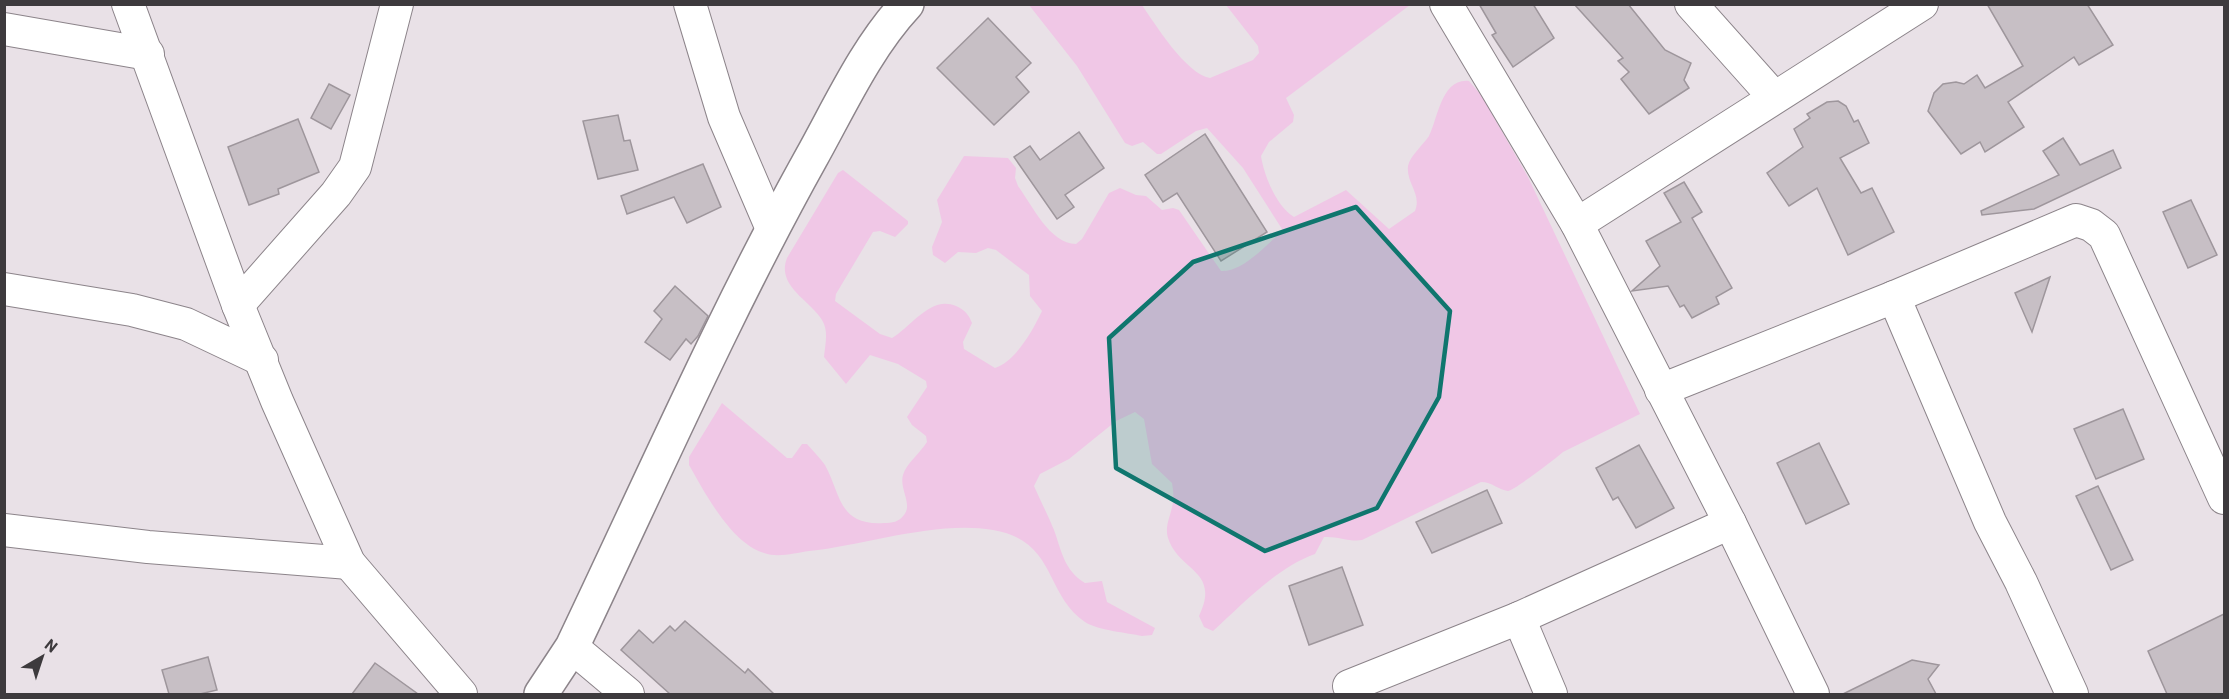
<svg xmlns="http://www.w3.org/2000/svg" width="2229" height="699" viewBox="0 0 2229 699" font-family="Barlow,sans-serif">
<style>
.green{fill:#f0c7e6}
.building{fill:#c7bfc5;stroke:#9e969c;stroke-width:1.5}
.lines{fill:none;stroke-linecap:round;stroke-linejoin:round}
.minor-casing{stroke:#8c848a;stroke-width:34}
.secondary-casing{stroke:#8c848a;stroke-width:36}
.minor{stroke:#fff;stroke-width:32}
.secondary{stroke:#fff;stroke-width:33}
.marked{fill:#0f766e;fill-opacity:0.2;stroke:#0f766e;stroke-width:4.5;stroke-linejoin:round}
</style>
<rect width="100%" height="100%" fill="#e9e1e7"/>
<!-- green -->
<path class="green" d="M 1029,5 L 1142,5 C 1155,24 1186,74 1210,78 L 1253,60 L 1259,53 L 1258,46 L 1226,5 L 1410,5 L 1286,98 L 1294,115 L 1293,122 L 1269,142 L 1261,156 C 1264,176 1277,207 1294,217 L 1346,190 L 1389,229 L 1415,211 C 1422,194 1406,183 1408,166 C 1410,156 1423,145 1429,136 C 1438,119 1441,78 1469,81 L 1481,95 L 1528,177 L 1640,414 L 1563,452 C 1558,457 1513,491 1508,491 C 1499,490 1492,482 1481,482 L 1362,540 C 1350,542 1337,536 1324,537 L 1315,554 C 1276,568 1243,604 1213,631 L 1204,627 L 1199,616 C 1221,570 1179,572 1168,538 C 1164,525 1172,514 1173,501 C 1174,496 1173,489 1172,483 L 1152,464 L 1144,419 L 1135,412 L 1116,421 L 1069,459 L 1040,474 L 1034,486 C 1040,500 1048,515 1054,530 C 1062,552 1064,570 1085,583 L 1102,581 L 1107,602 L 1155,628 L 1152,635 L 1142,636 C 1128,633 1097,630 1085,622 C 1044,594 1057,541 993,530 C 937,520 866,545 809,551 C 795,553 778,558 764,553 C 731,543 705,493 689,465 L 689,457 L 722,403 L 787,458 L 792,458 L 802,444 L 807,444 C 813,451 820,458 825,465 C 841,494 838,526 884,523 C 892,523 899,522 904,515 C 913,504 899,489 903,475 C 906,464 921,452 927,442 L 926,436 L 912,425 L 907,417 L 927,387 L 926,381 L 898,364 L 870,355 L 846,384 L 824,357 C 825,345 829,331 822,320 C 810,300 776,286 787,258 L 838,173 L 843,170 L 908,221 L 908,224 L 895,237 L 880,231 L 873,232 L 836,294 L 835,301 L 880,334 L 892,338 C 912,326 931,295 956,306 C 965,310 969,315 972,323 L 963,342 L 964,349 L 995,368 C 1016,361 1033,330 1042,311 L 1030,296 L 1029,275 L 996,250 L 988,248 L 976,253 L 958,252 L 945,263 L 933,255 L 932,247 L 942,222 L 937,200 L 964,156 L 1008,158 L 1016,168 L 1015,178 L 1018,186 C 1032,205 1050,244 1076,244 L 1082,239 L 1109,193 L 1120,188 L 1136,195 L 1146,196 L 1162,210 L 1173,208 L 1179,210 L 1221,271 C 1242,272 1263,248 1278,235 L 1282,229 L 1243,168 L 1207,128 L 1196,131 L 1161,154 L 1157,154 L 1143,142 L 1132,146 L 1125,143 L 1077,66 Z"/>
<!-- building -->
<g class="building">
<polygon points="1479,4 1533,4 1554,38 1513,67 1492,35 1496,33"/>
<polygon points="1574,4 1628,4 1665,50 1691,63 1684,80 1689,88 1649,114 1621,79 1629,72 1618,61 1623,58"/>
<polygon points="1987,4 2087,4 2113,45 2079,65 2074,57 2008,102 2024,127 1985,152 1980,142 1961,154 1928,111 1934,93 1943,84 1956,82 1964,84 1977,75 1985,88 2023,66"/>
<polygon points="988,18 1031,63 1016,77 1029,92 994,125 937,68"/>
<polygon points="329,84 350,95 331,129 311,118"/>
<polygon points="1838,101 1846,106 1854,122 1858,120 1869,143 1840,158 1861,193 1872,188 1894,232 1848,255 1817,188 1789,206 1767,173 1803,147 1794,129 1810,118 1807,114 1827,102"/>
<polygon points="618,115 624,141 630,140 638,170 598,179 583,121"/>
<polygon points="298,119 319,172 278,189 279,194 249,205 228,147"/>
<polygon points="1079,132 1104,168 1065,195 1074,207 1057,219 1014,157 1030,146 1040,160"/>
<polygon points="1205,134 1267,232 1221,261 1177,193 1163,202 1145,175"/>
<polygon points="2063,138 2080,165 2113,150 2121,168 2034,209 1982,215 1981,211 2059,175 2043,151"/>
<polygon points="703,164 721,207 687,223 674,197 627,214 621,196"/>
<polygon points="1684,182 1702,212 1692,218 1732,288 1716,297 1719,304 1692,318 1684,305 1680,307 1668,286 1632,291 1660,266 1646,241 1681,222 1664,193"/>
<polygon points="2191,200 2217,255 2188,268 2163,212"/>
<polygon points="2050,277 2032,332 2015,293"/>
<polygon points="675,286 708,316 698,336 691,344 686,339 670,360 645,342 662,319 654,311"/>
<polygon points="2123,409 2144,459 2096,479 2074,429"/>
<polygon points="1819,443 1849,504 1806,524 1777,463"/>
<polygon points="1639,445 1674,508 1636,528 1618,497 1613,500 1596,468"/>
<polygon points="2098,486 2133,560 2111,570 2076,496"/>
<polygon points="1487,490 1502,523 1432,553 1416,522"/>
<polygon points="1342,567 1363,625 1309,645 1289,586"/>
<polygon points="2224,614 2224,694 2167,694 2148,651"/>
<polygon points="685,621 745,673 748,669 774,694 670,694 621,650 639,630 653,643 670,626 675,631"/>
<polygon points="208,657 217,690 200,694 169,694 162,670"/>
<polygon points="1912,660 1939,665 1928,679 1936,694 1843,694"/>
<polygon points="375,663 418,694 352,694"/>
</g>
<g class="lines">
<!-- minor casing -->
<g class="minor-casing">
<g id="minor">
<polyline points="128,4 238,305 277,401 349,563 461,694"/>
<polyline points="690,4 724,117 772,229"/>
<polyline points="1446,4 1577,224 1730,523 1813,694"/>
<polyline points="1691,4 1774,97"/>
<polyline points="4,29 148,54"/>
<polyline points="1577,224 1922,4"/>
<polyline points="4,289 132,310 186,324 262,360"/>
<polyline points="1894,297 1990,522 2021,582 2072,694"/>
<polyline points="238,305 336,194 355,167 397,4"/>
<polyline points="1661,390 1894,297 2076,220 2091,225 2104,235 2224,498"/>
<polyline points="4,530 148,547 349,563"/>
<polyline points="1519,618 1551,694"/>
<polyline points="572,647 628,694"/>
<polyline points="1349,686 1519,618 1730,523"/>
</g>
</g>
<!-- secondary casing -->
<g class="secondary-casing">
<path id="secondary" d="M 541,694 L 572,647 C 650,484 723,316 811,158 C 840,106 866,48 907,4"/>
</g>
<!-- minor -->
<use href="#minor" class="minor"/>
<!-- secondary -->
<use href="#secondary" class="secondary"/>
</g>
<!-- marked area -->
<path class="marked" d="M 1356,207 L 1450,311 L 1439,397 L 1377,508 L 1265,551 L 1116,468 L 1109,338 L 1193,262 Z"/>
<!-- border -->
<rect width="2229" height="699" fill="none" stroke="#3d3a3d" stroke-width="12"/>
<!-- north arrow -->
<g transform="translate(42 657) rotate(39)" stroke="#e9e1e7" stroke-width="4.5" paint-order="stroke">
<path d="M0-4.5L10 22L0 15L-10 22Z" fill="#3d3a3d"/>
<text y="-9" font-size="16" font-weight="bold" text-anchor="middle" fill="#3d3a3d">N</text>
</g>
</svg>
